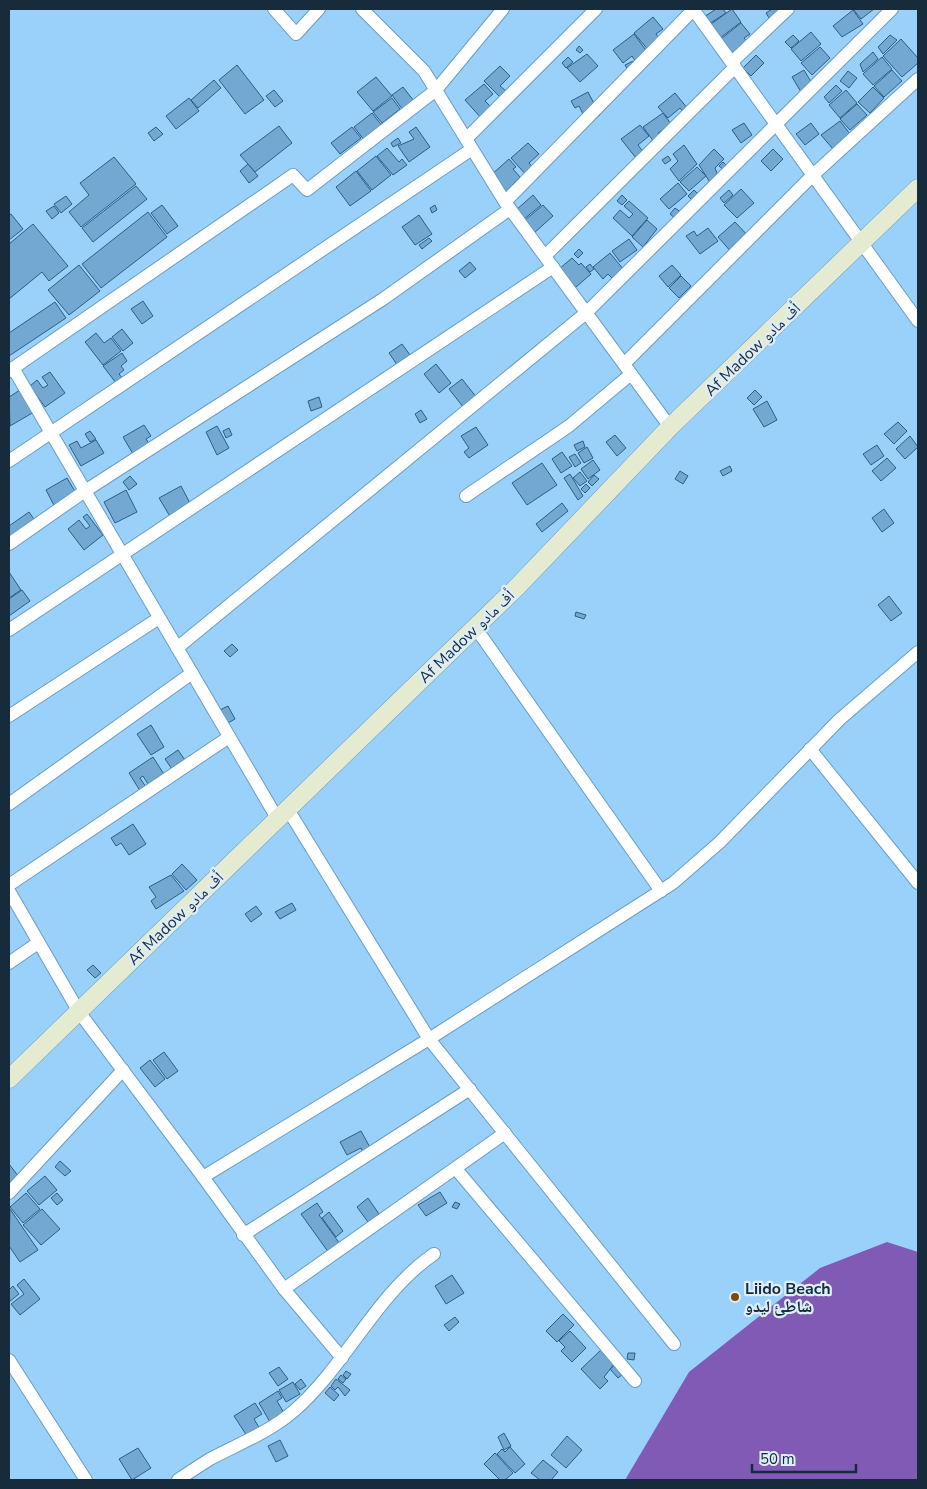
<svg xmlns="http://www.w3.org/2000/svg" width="927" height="1489" viewBox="0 0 927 1489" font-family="'Nunito Sans','Noto Naskh Arabic',sans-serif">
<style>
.water{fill:#815ab6}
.building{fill:#72a8d1;stroke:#2b6085}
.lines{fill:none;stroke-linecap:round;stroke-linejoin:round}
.street-casing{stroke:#689ec6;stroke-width:14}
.secondary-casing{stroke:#689ec6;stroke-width:19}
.street{stroke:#fff;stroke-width:12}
.secondary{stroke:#e4ebd1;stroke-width:18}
.poi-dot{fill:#844900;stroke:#ddedfa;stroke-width:2}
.labels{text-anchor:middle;stroke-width:4.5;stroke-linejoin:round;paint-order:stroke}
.street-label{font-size:16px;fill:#162c3d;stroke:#ddedfa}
.poi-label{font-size:16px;font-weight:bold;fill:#162c3d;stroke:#ddedfa;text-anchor:start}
</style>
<rect width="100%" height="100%" fill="#9ad1fb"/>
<!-- water -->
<polygon class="water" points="887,1242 918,1252 918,1480 625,1480 689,1372 820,1268"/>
<!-- building -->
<g class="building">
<polygon points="716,9 723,9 726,13 709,24 704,17"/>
<polygon points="732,9 741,22 720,38 711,24"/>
<polygon points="772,9 780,9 774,26 766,13"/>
<polygon points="853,9 874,9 861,19"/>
<polygon points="853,10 863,24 842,37 833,26"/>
<polygon points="653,17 663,29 656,34 662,42 650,52 634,33"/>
<polygon points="741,23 750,34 744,38 749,44 734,55 721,39"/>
<polygon points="811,32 821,44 801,61 791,49"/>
<polygon points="634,34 648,53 636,62 632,56 623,63 613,50"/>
<polygon points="793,35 799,41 791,48 785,42"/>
<polygon points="890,35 897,40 883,54 878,47"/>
<polygon points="901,39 918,58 918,63 902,77 883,56"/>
<polygon points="579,46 583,50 580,53 576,50"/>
<polygon points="820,47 830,58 812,75 801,63"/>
<polygon points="873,52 878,59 863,72 860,64"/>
<polygon points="587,54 598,66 580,82 567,68"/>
<polygon points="756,55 764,63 751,76 743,68"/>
<polygon points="568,57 573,62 566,68 562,63"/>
<polygon points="882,57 892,69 873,85 863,74"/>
<polygon points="633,61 636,66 628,70 625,65"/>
<polygon points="237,65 264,100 245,114 219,80"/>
<polygon points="500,66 510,76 500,86 506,91 500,97 484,81"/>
<polygon points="804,70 813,85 801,92 792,77"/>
<polygon points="892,70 902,81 884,97 874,86"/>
<polygon points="848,71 857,78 849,88 840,81"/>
<polygon points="376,77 392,96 373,111 357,92"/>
<polygon points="214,80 221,88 198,108 191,100"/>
<polygon points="484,84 493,94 485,101 493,109 482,119 465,100"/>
<polygon points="836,85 842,91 829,103 824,97"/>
<polygon points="403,87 417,105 405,113 392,95"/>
<polygon points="873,87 884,98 870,113 858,102"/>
<polygon points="274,90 283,101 275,107 266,96"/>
<polygon points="846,90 857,103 840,118 829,105"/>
<polygon points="588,92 600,115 587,122 579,106 575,108 571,101"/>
<polygon points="675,93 688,109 684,113 680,108 668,118 658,107"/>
<polygon points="189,98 199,111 176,129 166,116"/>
<polygon points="392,98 400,109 382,123 373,112"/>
<polygon points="857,104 867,115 850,130 840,119"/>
<polygon points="372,113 383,127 365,141 354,127"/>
<polygon points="663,113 671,124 658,133 664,141 657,146 643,127"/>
<polygon points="840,121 854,139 833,149 821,135"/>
<polygon points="744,123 752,135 741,143 732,130"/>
<polygon points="811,123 819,134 805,145 796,134"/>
<polygon points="640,125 649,136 638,145 644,153 636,158 621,139"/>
<polygon points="279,126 292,143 255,172 240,155"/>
<polygon points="156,127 163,134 154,141 148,133"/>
<polygon points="352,127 361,138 340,154 331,143"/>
<polygon points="416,127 430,147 409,162 398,146 414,139 409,132"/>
<polygon points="398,138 401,143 393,147 391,143"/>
<polygon points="528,143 539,154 529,163 534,169 527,176 511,158"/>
<polygon points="684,145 697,164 679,181 670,169 678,161 673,154"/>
<polygon points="387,148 399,162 402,159 407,165 393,175 377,156"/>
<polygon points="714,149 724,159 715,168 717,173 711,184 699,165"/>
<polygon points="773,149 783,159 771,171 761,161"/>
<polygon points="376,156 391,175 372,190 357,171"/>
<polygon points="668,156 671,160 665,164 662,160"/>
<polygon points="114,157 136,184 81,227 69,212 89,195 80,183"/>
<polygon points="509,159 516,167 513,169 520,177 512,185 515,188 508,195 490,176"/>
<polygon points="723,162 728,167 724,170 719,166"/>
<polygon points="248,164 258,176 249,183 240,171"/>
<polygon points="697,167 706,176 689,191 680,182"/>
<polygon points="356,171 371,191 350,206 336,187"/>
<polygon points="678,183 687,194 669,209 660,199"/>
<polygon points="136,186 147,199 93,242 82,228"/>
<polygon points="741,189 754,203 737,218 724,205"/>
<polygon points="694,190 699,195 693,201 688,196"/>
<polygon points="729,190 733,195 724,203 720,198"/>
<polygon points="533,195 541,205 523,220 515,211"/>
<polygon points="622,195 627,200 622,205 617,201"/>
<polygon points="66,196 72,204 61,213 54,204"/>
<polygon points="629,201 648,218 632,236 613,218 620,210 629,218 633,214 624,206"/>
<polygon points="162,205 178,226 167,234 151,213"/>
<polygon points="435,205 437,210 432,213 430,208"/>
<polygon points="543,205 553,216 534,233 524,221"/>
<polygon points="54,206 59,213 52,219 46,211"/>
<polygon points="675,208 682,213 677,220 670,214"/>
<polygon points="148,212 167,237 101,288 82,264"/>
<polygon points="11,214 23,229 9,240 9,215"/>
<polygon points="419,215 432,234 415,245 402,227"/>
<polygon points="647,220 657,229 643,247 632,237"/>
<polygon points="735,222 750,238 733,254 718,237"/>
<polygon points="33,224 68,266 49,281 42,272 9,299 9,244"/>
<polygon points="708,228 718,241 700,254 686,236 694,231 697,236"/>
<polygon points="429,238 432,241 422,249 419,245"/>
<polygon points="629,239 637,250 620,262 612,251"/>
<polygon points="579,249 583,253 578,258 574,254"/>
<polygon points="610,253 624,270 613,279 608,274 603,279 593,267"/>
<polygon points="572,258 579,265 581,263 591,274 576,287 559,269"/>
<polygon points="470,262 476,269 465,278 459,271"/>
<polygon points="590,264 594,269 590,272 586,267"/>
<polygon points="79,265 100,291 69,315 48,290"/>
<polygon points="672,265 681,275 668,287 659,276"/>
<polygon points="681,276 691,286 679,298 669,288"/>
<polygon points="143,301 153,316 142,324 131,309"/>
<polygon points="55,302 66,318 9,356 9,333"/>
<polygon points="122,329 133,343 123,351 112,337"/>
<polygon points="96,333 104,343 111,338 121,351 103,365 85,342"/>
<polygon points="402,344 413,359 400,369 389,353"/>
<polygon points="122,353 127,361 121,366 124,370 119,374 123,379 116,383 103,366"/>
<polygon points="436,364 451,383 439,393 424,374"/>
<polygon points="50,372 65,393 45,407 30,386 37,380 43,388 48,385 42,377"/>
<polygon points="462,379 477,398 464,408 449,389"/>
<polygon points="20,390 34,412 10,426 9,397"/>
<polygon points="755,390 762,397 754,405 747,398"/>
<polygon points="319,397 322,407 311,411 308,401"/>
<polygon points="767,401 777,420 764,427 753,409"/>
<polygon points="421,410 427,419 420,423 415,414"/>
<polygon points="898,422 907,431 894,444 884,434"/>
<polygon points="144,425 151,436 146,439 152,449 136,459 123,437"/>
<polygon points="217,426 229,448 217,455 206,432"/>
<polygon points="476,427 488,445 469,458 464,452 469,448 461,436"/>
<polygon points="229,428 232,435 226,438 223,431"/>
<polygon points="90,431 96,439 90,442 85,434"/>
<polygon points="615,435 626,448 617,456 606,442"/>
<polygon points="910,436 918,447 905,459 896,449"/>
<polygon points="96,440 104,453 81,466 69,445 77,441 81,448"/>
<polygon points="583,441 585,447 577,451 574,445"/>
<polygon points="877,445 884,456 871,465 863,454"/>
<polygon points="587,447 593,458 584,463 578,453"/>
<polygon points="562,452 572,466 561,473 552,459"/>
<polygon points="575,454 581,463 575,467 569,457"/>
<polygon points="887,458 896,468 881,481 872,471"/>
<polygon points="593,460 600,470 588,479 581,469"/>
<polygon points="542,463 557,485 527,505 512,483"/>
<polygon points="730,466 732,471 723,476 720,471"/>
<polygon points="680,471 688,476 683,484 675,479"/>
<polygon points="580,472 587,481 580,486 573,478"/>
<polygon points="570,474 583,496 578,500 564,478"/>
<polygon points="594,475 599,479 592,486 588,482"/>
<polygon points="130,476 137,484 129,490 123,482"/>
<polygon points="67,478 79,498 57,511 46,490"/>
<polygon points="586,484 590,488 585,493 581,489"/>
<polygon points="181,486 192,507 171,518 159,498"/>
<polygon points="126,490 137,512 115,523 104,502"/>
<polygon points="562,503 568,511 542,532 536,524"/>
<polygon points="884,509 894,523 882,532 872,518"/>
<polygon points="29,512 38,525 9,545 9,526"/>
<polygon points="87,514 103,535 84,550 68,529 79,520 86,529 90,526 83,517"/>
<polygon points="9,572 21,590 9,598"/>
<polygon points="22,590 30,601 9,616 9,599"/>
<polygon points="889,596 902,613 891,621 878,605"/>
<polygon points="576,612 586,615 584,619 575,616"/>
<polygon points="232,644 238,650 230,657 224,651"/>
<polygon points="228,706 235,719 228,723 220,710"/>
<polygon points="151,725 164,747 151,755 137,734"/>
<polygon points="178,750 187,763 174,772 165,759"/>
<polygon points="153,757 167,779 151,789 143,776 140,778 148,790 142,794 129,773"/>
<polygon points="133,824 146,844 129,855 121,843 116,846 111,838"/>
<polygon points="182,864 197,880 186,890 172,874"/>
<polygon points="171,875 184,891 156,909 151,901 156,897 149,887"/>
<polygon points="292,903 296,910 280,919 275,912"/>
<polygon points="256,906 262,914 251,922 245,914"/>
<polygon points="93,965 101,973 95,978 87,970"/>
<polygon points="164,1052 178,1071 167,1079 153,1060"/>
<polygon points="150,1060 165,1079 155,1087 140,1068"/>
<polygon points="361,1131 372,1151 364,1155 361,1148 347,1155 340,1142"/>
<polygon points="60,1161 71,1171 65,1176 55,1167"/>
<polygon points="9,1164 19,1177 9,1185"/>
<polygon points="45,1176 57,1190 39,1205 27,1191"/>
<polygon points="440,1192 447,1203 426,1216 418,1205"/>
<polygon points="26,1193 40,1209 23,1223 10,1207"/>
<polygon points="57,1193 63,1200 57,1205 51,1198"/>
<polygon points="368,1198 379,1214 368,1222 357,1207"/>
<polygon points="455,1202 460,1204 457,1209 452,1207"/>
<polygon points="317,1203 323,1212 319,1215 340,1244 329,1253 301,1214"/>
<polygon points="10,1209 38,1250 20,1262 9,1246"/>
<polygon points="42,1209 60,1229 41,1245 23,1225"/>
<polygon points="329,1212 343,1231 336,1237 322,1218"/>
<polygon points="452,1275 464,1293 446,1304 435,1286"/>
<polygon points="24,1279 40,1299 20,1315 11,1304 24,1294 17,1285"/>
<polygon points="13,1286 19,1294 9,1302 9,1290"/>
<polygon points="563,1314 574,1325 557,1342 546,1331"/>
<polygon points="455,1317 459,1322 449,1331 444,1325"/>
<polygon points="570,1331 586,1348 572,1362 561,1351 565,1347 559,1341"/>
<polygon points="602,1349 615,1363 604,1377 608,1381 600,1389 581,1369"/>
<polygon points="628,1353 635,1353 634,1360 627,1359"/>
<polygon points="615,1365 623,1374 618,1378 610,1369"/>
<polygon points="279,1367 288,1379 278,1386 269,1373"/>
<polygon points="346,1371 351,1374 347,1379 343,1375"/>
<polygon points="341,1375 346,1379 343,1383 338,1379"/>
<polygon points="301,1379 306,1386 300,1390 295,1384"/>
<polygon points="336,1379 350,1390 345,1396 338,1387 335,1390 331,1386"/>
<polygon points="293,1382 300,1394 286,1402 279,1390"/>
<polygon points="330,1387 339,1395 334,1401 325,1393"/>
<polygon points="278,1391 282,1398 277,1401 284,1413 270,1422 259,1403"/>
<polygon points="255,1403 262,1414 254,1419 260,1429 247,1436 234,1416"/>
<polygon points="504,1433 511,1446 504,1450 498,1437"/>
<polygon points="567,1436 582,1450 566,1468 551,1455"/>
<polygon points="280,1440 288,1456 276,1462 268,1446"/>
<polygon points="510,1447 525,1464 515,1473 497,1454 502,1449 505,1452"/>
<polygon points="138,1448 151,1468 132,1480 119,1459"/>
<polygon points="495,1453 513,1473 505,1480 500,1480 484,1464"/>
<polygon points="543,1460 558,1472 551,1480 540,1480 531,1473"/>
</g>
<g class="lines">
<!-- street casing -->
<g class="street-casing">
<g id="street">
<polyline points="274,9 296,34 319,9"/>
<polyline points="362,9 424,71 505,202 670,427"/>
<polyline points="693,9 918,321"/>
<polyline points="732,62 788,9"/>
<polyline points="466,139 596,9"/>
<polyline points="505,202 694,9"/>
<polyline points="545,256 735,67"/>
<polyline points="624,364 813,175 918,79"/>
<polyline points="13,368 277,818"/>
<polyline points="9,371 293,175 307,190 436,90 503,9"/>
<polyline points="9,461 472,149"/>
<polyline points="466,496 569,426 631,374"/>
<polyline points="9,544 85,491 383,299 510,209"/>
<polyline points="475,627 661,891"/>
<polyline points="9,630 553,267"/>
<polyline points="177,648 586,313 892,9"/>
<polyline points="9,716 159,618"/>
<polyline points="810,749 918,883"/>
<polyline points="9,804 192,673"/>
<polyline points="287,808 429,1039 674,1344"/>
<polyline points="9,885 229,737"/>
<polyline points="9,891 79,1012 203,1177 284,1289 342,1358"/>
<polyline points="9,963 38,943"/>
<polyline points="456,1169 635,1381"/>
<polyline points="203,1177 429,1039 673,883 720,842 840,719 918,652"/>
<polyline points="9,1193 123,1070"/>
<polyline points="243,1235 470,1089"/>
<polyline points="284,1289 505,1133"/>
<polyline points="9,1360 86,1480"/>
<path d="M 178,1480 C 188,1473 199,1466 210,1459 C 238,1444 270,1432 295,1410 C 347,1364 376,1294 434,1254"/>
</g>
</g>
<!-- secondary casing -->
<g class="secondary-casing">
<polyline id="secondary" points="9,1079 517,587 670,427 918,188"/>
</g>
<!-- street -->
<use href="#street" class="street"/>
<!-- secondary -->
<use href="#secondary" class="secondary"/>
</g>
<!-- markers -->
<circle class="poi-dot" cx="735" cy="1297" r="5"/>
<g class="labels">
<!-- street labels -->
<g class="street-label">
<text transform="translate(752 349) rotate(-44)" y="6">Af Madow أف مادو</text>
<text transform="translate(466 636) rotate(-44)" y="6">Af Madow أف مادو</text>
<text transform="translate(175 918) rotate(-44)" y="6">Af Madow أف مادو</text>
</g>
<!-- poi labels -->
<g class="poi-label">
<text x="745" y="1294">Liido Beach<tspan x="745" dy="18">شاطئ ليدو</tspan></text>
</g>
</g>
<!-- border -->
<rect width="927" height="1489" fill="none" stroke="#162c3d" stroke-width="20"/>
<!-- scale -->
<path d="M752 1464v8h104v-8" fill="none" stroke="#162c3d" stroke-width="2.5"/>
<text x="760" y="1464" font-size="15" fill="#162c3d" stroke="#ddedfa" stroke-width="4" paint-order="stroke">50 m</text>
</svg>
